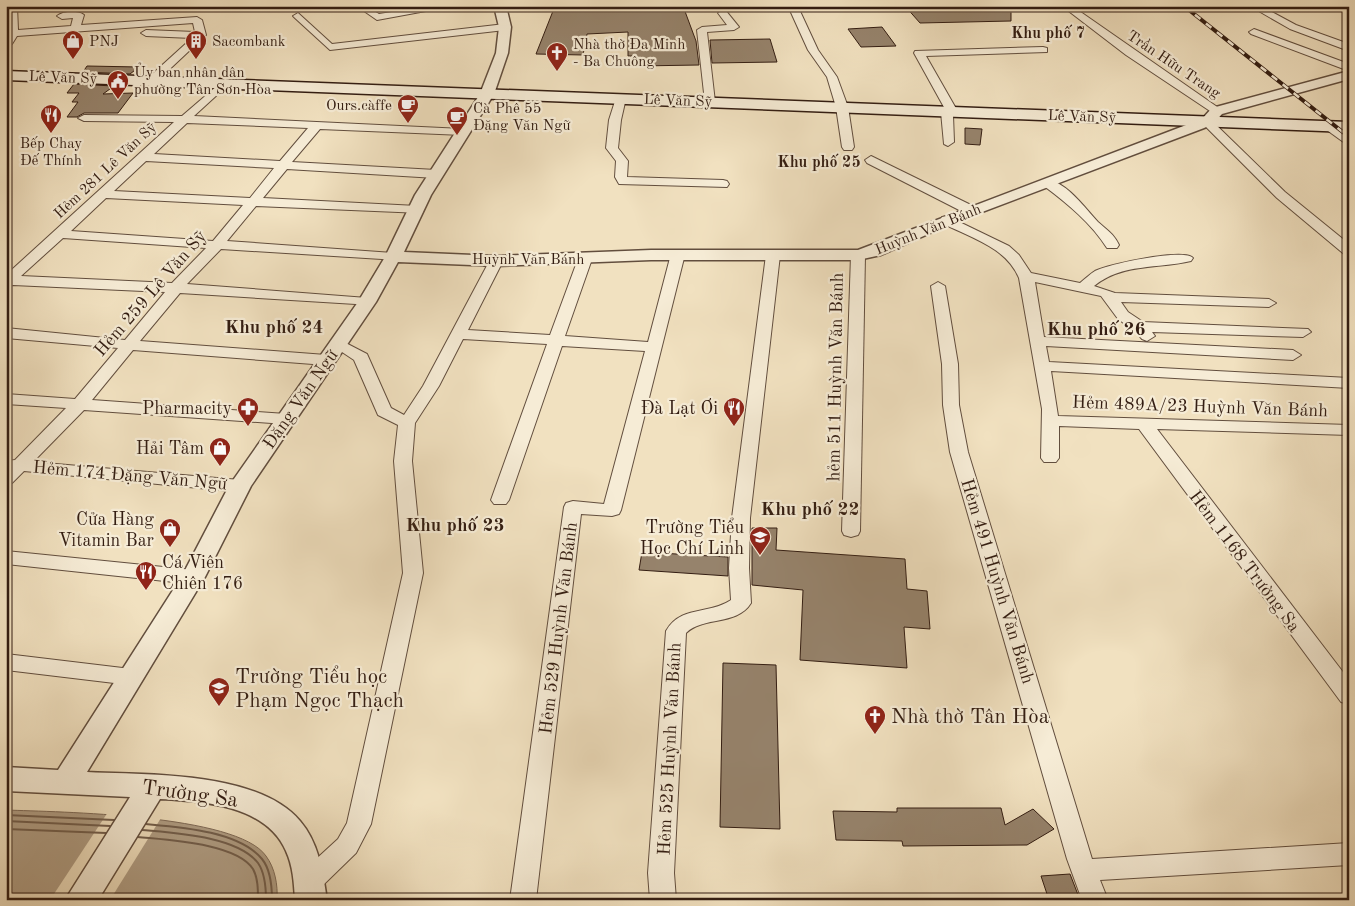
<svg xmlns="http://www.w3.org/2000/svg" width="1355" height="906" viewBox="0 0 1355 906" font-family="'Old Standard TT',serif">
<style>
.water{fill:#b09e85;stroke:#7e6a57}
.pier{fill:#f1e1c0}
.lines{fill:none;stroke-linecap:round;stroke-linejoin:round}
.shore{stroke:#725e4c;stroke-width:2}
.building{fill:#96836c;stroke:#331d12}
.minor-casing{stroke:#624e3e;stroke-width:2}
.tertiary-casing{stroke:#624e3e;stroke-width:3}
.secondary-casing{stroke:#331d12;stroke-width:3}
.minor{fill:#f6ecd6;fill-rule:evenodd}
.tertiary{fill:#f6ecd6;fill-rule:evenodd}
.secondary{fill:#f6ecd6;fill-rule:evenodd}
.rail-casing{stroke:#331d12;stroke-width:4}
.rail{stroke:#f6ecd6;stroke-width:2.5;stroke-dasharray:7;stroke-linecap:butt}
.labels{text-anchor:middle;stroke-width:4.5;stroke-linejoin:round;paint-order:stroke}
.far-poi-label{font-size:15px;fill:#331d12;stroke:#f6ecd6;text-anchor:start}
.far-street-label{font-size:15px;fill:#331d12;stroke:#f6ecd6}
.far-neighbourhood-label{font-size:16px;font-weight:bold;fill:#331d12;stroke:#f6ecd6}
.street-label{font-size:18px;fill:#331d12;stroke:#f6ecd6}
.poi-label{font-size:18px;fill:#331d12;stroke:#f6ecd6;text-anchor:end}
.neighbourhood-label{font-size:19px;font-weight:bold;fill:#331d12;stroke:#f6ecd6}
.near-poi-label{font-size:21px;fill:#331d12;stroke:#f6ecd6;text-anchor:start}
.near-street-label{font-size:21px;fill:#331d12;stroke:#f6ecd6}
</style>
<rect width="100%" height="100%" fill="#f1e1c0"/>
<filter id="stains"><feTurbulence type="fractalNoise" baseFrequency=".004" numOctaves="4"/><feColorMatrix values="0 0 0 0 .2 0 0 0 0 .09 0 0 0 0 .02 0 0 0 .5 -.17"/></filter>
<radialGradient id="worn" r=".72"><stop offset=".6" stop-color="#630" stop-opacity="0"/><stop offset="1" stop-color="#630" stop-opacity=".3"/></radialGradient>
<!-- water -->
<path class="water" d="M 6,810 C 58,812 237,814 266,856 C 275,868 278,885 277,900 L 6,900 Z"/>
<!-- pier -->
<polygon class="pier" points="108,812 161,818 110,900 50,900"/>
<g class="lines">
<!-- shore -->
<g class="shore">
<polyline points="6,815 114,820"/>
<polyline points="6,821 110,826"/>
<path d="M 146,824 C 180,827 239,831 262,859 C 271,870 272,886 272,900"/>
<polyline points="6,829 106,833"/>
<path d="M 142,830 C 174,833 237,836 258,863 C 265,873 266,888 266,900"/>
<path d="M 138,837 C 167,840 236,843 253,869 C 258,878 258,890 258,900"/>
</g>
</g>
<!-- building -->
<g class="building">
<polygon points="621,6 683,6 696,41 699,65 638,66 637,56 628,56 628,32 587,34 583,55 536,54 553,11"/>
<polygon points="905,6 1011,6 1011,21 920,23"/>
<polygon points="882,27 896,46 861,47 848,29"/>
<polygon points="770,39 777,62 712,63 710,40"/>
<polygon points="87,66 139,67 130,74 83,72"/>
<polygon points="74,84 114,86 103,94 133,93 118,113 84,113 77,117 67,117 78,102 72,102 79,93 67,93"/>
<polygon points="965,128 982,129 980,145 965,144"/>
<polygon points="752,528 777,528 776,550 905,559 907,589 927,591 930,629 904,627 907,668 800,660 803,590 752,585"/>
<polygon points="642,552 728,557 728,576 639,570"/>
<polygon points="723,663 776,665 780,829 720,827"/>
<polygon points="897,808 1001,808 1005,825 1033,809 1054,829 1027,845 903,846 902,841 836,840 833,811 897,812"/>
<polygon points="1070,874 1080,900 1049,900 1041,876"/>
</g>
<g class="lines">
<!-- minor casing -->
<g class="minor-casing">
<g id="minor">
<path d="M 7,6 L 17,6 L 18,30 L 71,26 L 73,18 L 62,19 L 57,16 C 63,11 78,10 84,15 L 81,25 L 197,17 L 202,20 L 206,35 L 156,82 L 148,82 L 148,78 L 192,38 L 146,36 L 141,33 L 146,30 L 195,32 L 193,23 L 17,36 L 12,44 L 6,44 Z"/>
<polygon points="429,6 453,6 377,20 364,11 369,8 379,14"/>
<polygon points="791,6 802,6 799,9 818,50 837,77 848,107 854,147 852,150 844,150 842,147 836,107 827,77 808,50 789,8"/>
<polygon points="1062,6 1072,6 1223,111 1221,113 1213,113 1126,55"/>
<polygon points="1250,6 1261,6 1296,25 1349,44 1349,51 1290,29"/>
<polygon points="723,10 726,11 739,27 734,30 707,32 715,102 710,105 705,102 697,30 702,27 727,25 718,13"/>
<polygon points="298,13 332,44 505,24 510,27 505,30 330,50 295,18 293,16"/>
<polygon points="1254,29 1349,64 1349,71 1251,34 1249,32"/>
<polygon points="1043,47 1047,48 1047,52 926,56 958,112 953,115 954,142 948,146 944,144 941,112 945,109 914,53 915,51"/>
<path d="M 225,79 L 229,80 L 229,84 L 194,116 L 463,129 L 469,132 L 463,135 L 320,129 L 292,162 L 436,170 L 442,174 L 436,178 L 287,169 L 263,198 L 417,206 L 422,207 L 423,210 L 422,213 L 256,206 L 227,241 L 393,253 L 400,257 L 398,260 L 221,249 L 187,284 L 367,298 L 372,299 L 374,302 L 372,305 L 180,293 L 140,341 L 326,355 L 332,357 L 334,360 L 332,363 L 326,365 L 133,350 L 92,400 L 286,414 L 292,415 L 294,419 L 292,423 L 286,424 L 84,410 L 33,462 L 240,480 L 246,482 L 249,486 L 246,490 L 240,492 L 24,471 L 12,483 L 6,484 L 6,461 L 15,460 L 66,408 L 6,404 L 6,394 L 75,399 L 118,348 L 6,338 L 6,328 L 125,340 L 165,292 L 13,285 L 6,287 L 6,275 L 174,122 L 84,121 L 78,118 L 84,115 L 182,116 ZM 187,123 L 308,128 L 280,161 L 154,154 ZM 146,161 L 274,168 L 250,198 L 114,191 ZM 106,198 L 243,205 L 213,241 L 71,231 ZM 63,238 L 206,248 L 172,283 L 21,276 Z"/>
<polygon points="621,95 626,98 621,120 618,148 628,161 627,177 723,180 727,181 729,184 727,187 619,184 615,177 616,161 606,148 609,120 616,98"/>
<polygon points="1207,119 1211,120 1285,192 1349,244 1349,255 1344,254 1277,198 1203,124 1203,120"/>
<polygon points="1328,123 1349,137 1349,146 1324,128 1322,126"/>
<polygon points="871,156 977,208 979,211 977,214 967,214 867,163 865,160"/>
<path d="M 1048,179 C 1069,185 1084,207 1098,222 C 1107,230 1114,234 1119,245 L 1117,248 L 1107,248 C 1091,223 1068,204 1044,186 L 1042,183 L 1044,180 Z"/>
<path d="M 947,216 L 1009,246 L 1019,255 L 1031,273 L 1080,283 C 1085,279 1090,274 1095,271 C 1108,264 1185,248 1193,258 L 1191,261 C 1158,269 1122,263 1094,286 L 1115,293 L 1269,299 L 1276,303 L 1269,307 L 1121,302 L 1128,312 L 1143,322 L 1308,329 L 1311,332 L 1303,337 L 1152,332 L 1155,336 L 1147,341 L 1142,339 L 1136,332 L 1118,319 L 1101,296 L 1035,282 L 1044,337 L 1293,350 L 1301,355 L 1293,360 L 1046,346 L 1049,362 L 1349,378 L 1349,388 L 1051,371 L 1058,416 L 1349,425 L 1349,435 L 1157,429 L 1349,680 L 1349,704 L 1341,702 L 1139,429 L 1059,426 L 1059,458 L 1056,462 L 1044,462 L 1041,458 L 1042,409 L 1019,278 C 1006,247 971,238 942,223 L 940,220 L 942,217 Z"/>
<polygon points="678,250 685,254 621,510 619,514 612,516 581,514 536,900 510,900 564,507 566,503 573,501 604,504 645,351 562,346 509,500 506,504 494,504 491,500 547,344 463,339 439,386 415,423 412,461 423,573 371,824 356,853 319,889 310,892 301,889 297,881 301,873 338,839 347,823 403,573 394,461 398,425 378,415 354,360 330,344 338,339 367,354 391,408 404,415 423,386 491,258 501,258 503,261 468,330 550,335 578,259 585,255 592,259 565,336 648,342 671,254"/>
<path d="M 773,251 L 780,255 L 750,518 L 749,568 L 751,603 C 737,626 703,616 686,633 L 674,873 L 676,900 L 650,900 L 648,873 L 666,631 C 681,605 709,615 731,600 L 729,568 L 732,518 L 766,255 Z"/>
<polygon points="858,251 865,255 860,531 858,535 851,537 844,535 842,531 851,255"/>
<polygon points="938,282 945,286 958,364 959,405 968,452 1092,859 1349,843 1349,865 1100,880 1108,900 1082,900 1067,859 950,452 943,405 942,364 931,286"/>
<polygon points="6,551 193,570 200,572 203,577 200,582 193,584 6,564"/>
<polygon points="6,654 131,669 139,671 142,677 139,683 131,685 6,670"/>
</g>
</g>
<!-- tertiary casing -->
<g class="tertiary-casing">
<path id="tertiary" d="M 494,6 L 506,6 L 511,27 L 508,53 L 494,94 L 431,195 L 404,252 L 496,256 L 651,250 L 858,250 L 1202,119 L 1212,108 L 1349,71 L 1349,79 L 1222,114 L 1212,125 L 953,223 L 881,255 L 858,260 L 651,260 L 496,266 L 398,262 L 376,302 L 251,486 L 205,577 L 87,772 C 148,775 258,771 300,821 C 319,843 323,873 327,900 L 295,900 C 294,883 293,866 286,851 C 266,805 203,801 160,799 L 98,900 L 65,900 L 130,797 L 6,791 L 6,767 L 58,770 L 182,576 L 229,486 L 358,302 L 385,257 L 415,195 L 480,94 L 496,53 L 499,27 Z"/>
</g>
<!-- secondary casing -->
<g class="secondary-casing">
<polygon id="secondary" points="6,71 1349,122 1349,132 6,80"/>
</g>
<!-- minor -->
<use href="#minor" class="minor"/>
<!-- tertiary -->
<use href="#tertiary" class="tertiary"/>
<!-- secondary -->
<use href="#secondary" class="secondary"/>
<!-- rail casing -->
<g class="rail-casing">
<polyline id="rail" points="1184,6 1349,137"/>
</g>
<!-- rail -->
<use href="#rail" class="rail"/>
</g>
<!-- icons -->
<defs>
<g id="shop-pin" transform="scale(1.125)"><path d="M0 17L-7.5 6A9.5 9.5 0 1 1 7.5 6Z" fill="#8f2418" stroke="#f6ecd6"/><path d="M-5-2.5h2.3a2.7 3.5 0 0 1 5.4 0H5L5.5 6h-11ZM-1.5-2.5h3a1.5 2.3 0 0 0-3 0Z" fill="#fff"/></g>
<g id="building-pin" transform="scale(1.125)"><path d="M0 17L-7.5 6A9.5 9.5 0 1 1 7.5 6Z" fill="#8f2418" stroke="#f6ecd6"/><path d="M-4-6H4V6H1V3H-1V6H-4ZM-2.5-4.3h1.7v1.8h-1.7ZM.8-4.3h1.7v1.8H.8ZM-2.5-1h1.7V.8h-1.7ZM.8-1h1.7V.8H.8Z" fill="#fff"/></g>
<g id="church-pin" transform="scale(1.125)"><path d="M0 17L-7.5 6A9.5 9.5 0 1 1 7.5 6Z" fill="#8f2418" stroke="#f6ecd6"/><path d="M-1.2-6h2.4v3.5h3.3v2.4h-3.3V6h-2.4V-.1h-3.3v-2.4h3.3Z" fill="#fff"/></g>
<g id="civic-pin" transform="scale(1.125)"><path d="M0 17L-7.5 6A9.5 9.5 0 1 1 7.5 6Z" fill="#8f2418" stroke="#f6ecd6"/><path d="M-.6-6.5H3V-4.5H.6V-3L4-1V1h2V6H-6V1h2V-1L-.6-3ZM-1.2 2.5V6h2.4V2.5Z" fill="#fff"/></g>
<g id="cafe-pin" transform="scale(1.125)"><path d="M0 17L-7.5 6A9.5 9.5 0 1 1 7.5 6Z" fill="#8f2418" stroke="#f6ecd6"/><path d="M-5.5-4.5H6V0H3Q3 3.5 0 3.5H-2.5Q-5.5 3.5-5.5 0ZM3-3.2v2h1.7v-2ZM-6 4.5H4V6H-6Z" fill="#fff"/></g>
<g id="restaurant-pin" transform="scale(1.125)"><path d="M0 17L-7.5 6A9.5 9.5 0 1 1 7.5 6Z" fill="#8f2418" stroke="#f6ecd6"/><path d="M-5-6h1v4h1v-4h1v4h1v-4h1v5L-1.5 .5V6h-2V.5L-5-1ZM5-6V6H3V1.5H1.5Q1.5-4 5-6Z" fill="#fff"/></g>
<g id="pharmacy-pin" transform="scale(1.125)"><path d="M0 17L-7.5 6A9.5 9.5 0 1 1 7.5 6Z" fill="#8f2418" stroke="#f6ecd6"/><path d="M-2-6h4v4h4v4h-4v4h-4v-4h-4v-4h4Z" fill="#fff"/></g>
<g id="school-pin" transform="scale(1.125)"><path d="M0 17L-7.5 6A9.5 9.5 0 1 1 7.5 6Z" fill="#8f2418" stroke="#f6ecd6"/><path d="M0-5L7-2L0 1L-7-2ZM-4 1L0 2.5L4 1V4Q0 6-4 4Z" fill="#fff"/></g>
</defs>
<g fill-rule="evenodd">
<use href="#shop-pin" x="73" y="41"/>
<use href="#building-pin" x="196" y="41"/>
<use href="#church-pin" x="557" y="53"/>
<use href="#civic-pin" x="118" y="81"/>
<use href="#cafe-pin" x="408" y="105"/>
<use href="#restaurant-pin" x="51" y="115"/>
<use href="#cafe-pin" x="457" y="117"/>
<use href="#pharmacy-pin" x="248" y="408"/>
<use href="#restaurant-pin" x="734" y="408"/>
<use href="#shop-pin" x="220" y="448"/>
<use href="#shop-pin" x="170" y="529"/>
<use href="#school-pin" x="760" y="537"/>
<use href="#restaurant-pin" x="146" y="572"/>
<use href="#school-pin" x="219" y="688"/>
<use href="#church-pin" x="875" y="716"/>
</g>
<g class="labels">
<!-- far-poi labels -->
<g class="far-poi-label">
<text x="89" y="46">PNJ</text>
<text x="212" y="46">Sacombank</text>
<text x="573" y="49">Nhà thờ Đa Minh<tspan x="573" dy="17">- Ba Chuông</tspan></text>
<text x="134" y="77">Ủy ban nhân dân<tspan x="134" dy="17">phường Tân Sơn Hòa</tspan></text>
<text x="392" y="110" text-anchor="end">Ours.càffe</text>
<text x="473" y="113">Cà Phê 55<tspan x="473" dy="17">Đặng Văn Ngữ</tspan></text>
<text x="51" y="148" text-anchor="middle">Bếp Chay<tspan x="51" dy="17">Đế Thính</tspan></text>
</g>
<!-- far-street labels -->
<g class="far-street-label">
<text transform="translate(1174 64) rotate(34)" y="5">Trần Hữu Trang</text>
<text transform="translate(63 77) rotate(2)" y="5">Lê Văn Sỹ</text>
<text transform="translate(678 100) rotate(2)" y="5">Lê Văn Sỹ</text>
<text transform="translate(1082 116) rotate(2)" y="5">Lê Văn Sỹ</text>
<text transform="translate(105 170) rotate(-43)" y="5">Hẻm 281 Lê Văn Sỹ</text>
<text transform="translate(928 229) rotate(-22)" y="5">Huỳnh Văn Bánh</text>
<text x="528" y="264">Huỳnh Văn Bánh</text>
</g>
<!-- far-neighbourhood labels -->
<g class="far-neighbourhood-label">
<text x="1048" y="38">Khu phố 7</text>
<text x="819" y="167">Khu phố 25</text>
</g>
<!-- street labels -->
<g class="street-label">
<text transform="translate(150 293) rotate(-49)" y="6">Hẻm 259 Lê Văn Sỹ</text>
<text transform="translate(835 377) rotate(-89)" y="6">hẻm 511 Huỳnh Văn Bánh</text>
<text transform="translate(300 399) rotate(-55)" y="6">Đặng Văn Ngữ</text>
<text transform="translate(1200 406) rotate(2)" y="6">Hẻm 489A/23 Huỳnh Văn Bánh</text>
<text transform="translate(130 475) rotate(5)" y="6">Hẻm 174 Đặng Văn Ngữ</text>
<text transform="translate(1245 561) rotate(53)" y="6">Hẻm 1168 Trường Sa</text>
<text transform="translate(998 581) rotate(73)" y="6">Hẻm 491 Huỳnh Văn Bánh</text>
<text transform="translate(558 628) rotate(-83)" y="6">Hẻm 529 Huỳnh Văn Bánh</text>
<text transform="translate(669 749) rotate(-87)" y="6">Hẻm 525 Huỳnh Văn Bánh</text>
</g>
<!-- poi labels -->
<g class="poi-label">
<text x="232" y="414">Pharmacity</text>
<text x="718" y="414">Đà Lạt Ơi</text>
<text x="204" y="454">Hải Tâm</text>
<text x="154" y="525">Cửa Hàng<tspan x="154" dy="21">Vitamin Bar</tspan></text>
<text x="744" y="533">Trường Tiểu<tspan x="744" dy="21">Học Chí Linh</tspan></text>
<text x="162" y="568" text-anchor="start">Cá Viên<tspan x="162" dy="21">Chiên 176</tspan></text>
</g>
<!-- neighbourhood labels -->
<g class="neighbourhood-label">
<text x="274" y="333">Khu phố 24</text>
<text x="1096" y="335">Khu phố 26</text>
<text x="810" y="515">Khu phố 22</text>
<text x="455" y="531">Khu phố 23</text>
</g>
<!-- near-poi labels -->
<g class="near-poi-label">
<text x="235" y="683">Trường Tiểu học<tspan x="235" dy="24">Phạm Ngọc Thạch</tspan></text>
<text x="891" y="723">Nhà thờ Tân Hòa</text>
</g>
<!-- near-street labels -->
<g class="near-street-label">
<text transform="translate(190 793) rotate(8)" y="7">Trường Sa</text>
</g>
</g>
<!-- margin -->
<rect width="1355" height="906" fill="none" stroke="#f1e1c0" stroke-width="25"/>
<rect x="8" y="8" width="1340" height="891" fill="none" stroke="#331d12" stroke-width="2.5"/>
<rect x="12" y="12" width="1330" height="881" fill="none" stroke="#331d12"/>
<rect width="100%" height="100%" filter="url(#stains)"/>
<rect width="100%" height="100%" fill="url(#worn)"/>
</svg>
